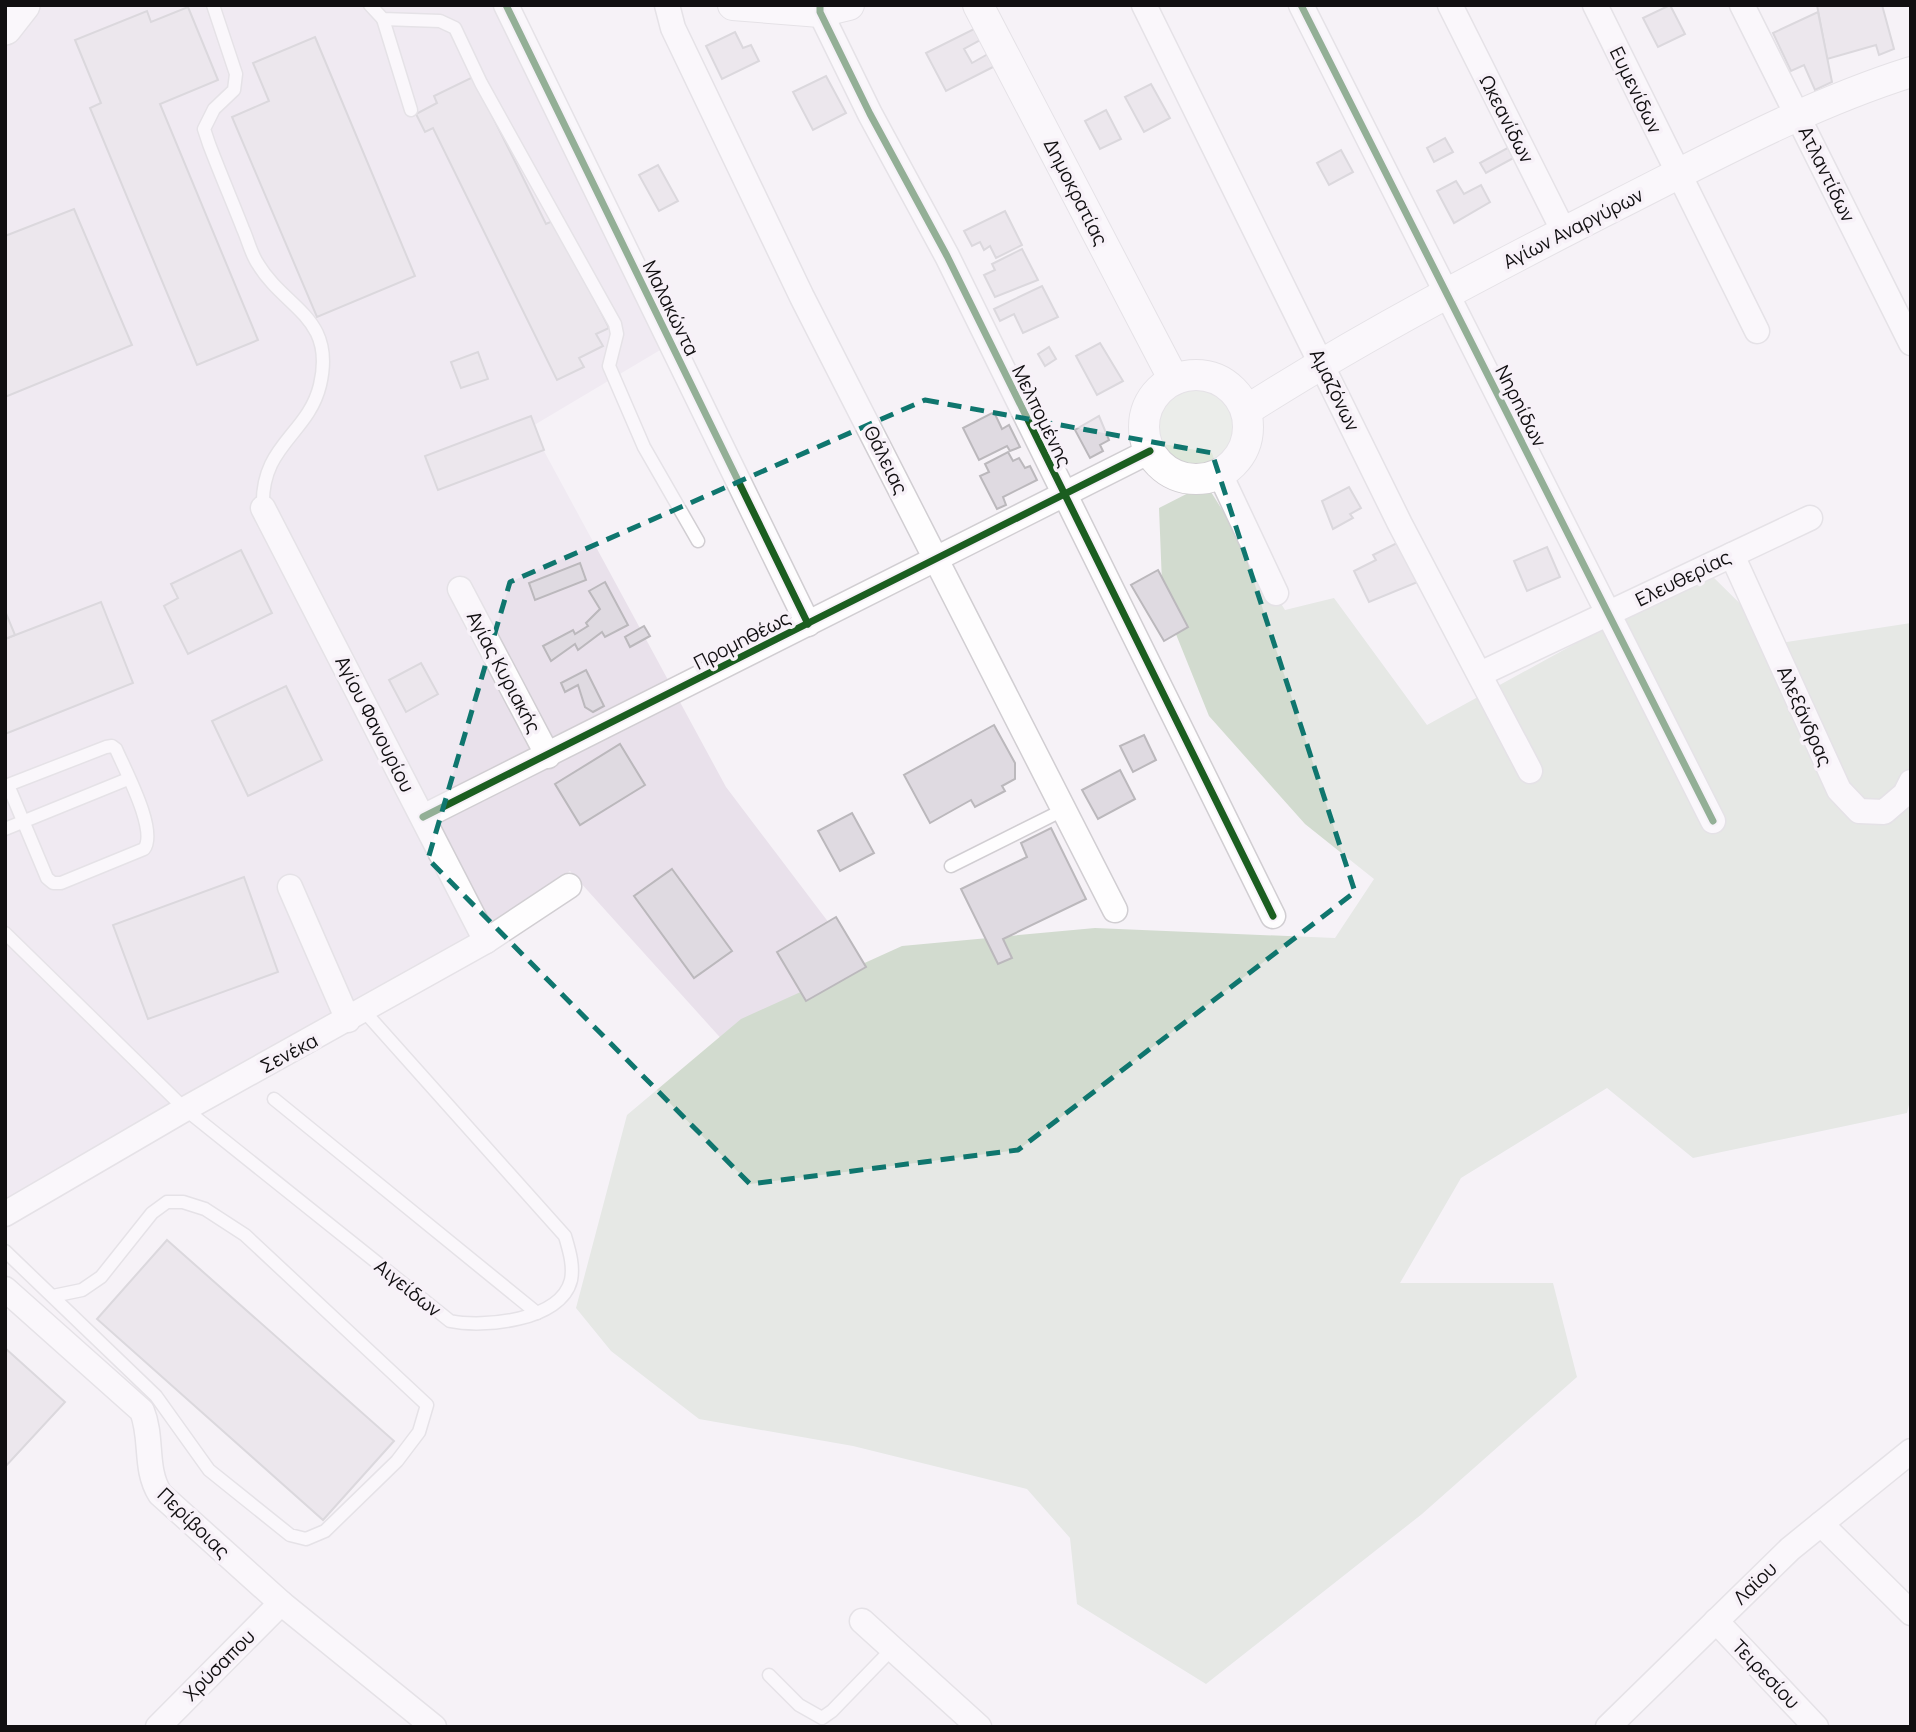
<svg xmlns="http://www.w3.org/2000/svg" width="1916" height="1732" viewBox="0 0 1916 1732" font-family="Manrope,sans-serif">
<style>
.built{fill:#e9e1eb}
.green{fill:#dee7da}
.forest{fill:#d2dbcf}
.building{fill:#dfdae1;stroke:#bbb8bc;stroke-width:2}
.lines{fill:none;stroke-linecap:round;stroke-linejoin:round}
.service-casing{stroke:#d1ced2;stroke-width:15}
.minor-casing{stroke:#d1ced2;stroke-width:27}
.tertiary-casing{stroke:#d1ced2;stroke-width:32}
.secondary-casing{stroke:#d1ced2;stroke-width:36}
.service{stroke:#fefdfe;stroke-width:12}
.minor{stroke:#fefdfe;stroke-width:24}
.tertiary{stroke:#fefdfe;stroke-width:30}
.secondary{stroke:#fefdfe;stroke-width:33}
.cycleway-casing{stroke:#f7f1f8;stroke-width:11}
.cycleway{stroke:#1b5e20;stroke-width:7}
.marked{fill:none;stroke:#0f766e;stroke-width:5;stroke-dasharray:14 9;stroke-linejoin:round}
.labels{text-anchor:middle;stroke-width:7;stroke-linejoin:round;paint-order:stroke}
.street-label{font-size:19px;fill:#110f11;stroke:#f7f1f8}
</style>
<rect width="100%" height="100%" fill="#f6f2f7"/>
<!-- built -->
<polygon class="built" points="37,5 515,5 677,340 531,427 726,787 876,985 735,1054 570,871 464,946 5,1202 5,47"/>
<!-- green -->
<circle class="green" cx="1197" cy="427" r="41"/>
<!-- forest -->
<polygon class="forest" points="1206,484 1285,610 1334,598 1427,725 1707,571 1780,643 1911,623 1911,1096 1907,1113 1693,1158 1607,1088 1461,1178 1400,1283 1553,1283 1577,1377 1422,1514 1206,1684 1077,1604 1070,1538 1027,1489 853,1446 699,1419 611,1351 576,1308 627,1115 741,1019 902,946 1095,928 1335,938 1374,879 1305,824 1209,716 1167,612 1162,583 1159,508"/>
<!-- building -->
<g class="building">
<polygon points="1670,5 1685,34 1658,47 1643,18"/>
<polygon points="1817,5 1882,5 1894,49 1879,55 1876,45 1827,59"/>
<polygon points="188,7 218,80 160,104 258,340 197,365 90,108 101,103 75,40 147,11 151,22"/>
<polygon points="1818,12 1832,82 1815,90 1804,65 1791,71 1773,33"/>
<polygon points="976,28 982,39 964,49 972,63 988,54 995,66 946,91 926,53"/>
<polygon points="735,32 743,48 751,45 759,61 722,79 706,46"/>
<polygon points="315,37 415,276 317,317 232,117 269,101 253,63"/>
<polygon points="826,76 846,113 813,130 793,92"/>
<polygon points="473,77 546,224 555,220 609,328 596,334 603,346 579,358 584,367 557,380 433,128 425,132 416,114 437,103 434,96"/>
<polygon points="1151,84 1170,118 1144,132 1125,97"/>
<polygon points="1106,110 1121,139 1100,149 1085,121"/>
<polygon points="1445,138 1453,152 1434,162 1427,148"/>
<polygon points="1513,145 1519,155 1486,173 1480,163"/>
<polygon points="1341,150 1353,172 1329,185 1317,163"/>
<polygon points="658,165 678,201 659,211 639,175"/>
<polygon points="1456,181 1464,194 1481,185 1490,202 1454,223 1437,191"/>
<polygon points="74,209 132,345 5,397 5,236"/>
<polygon points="1005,211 1022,245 996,258 990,246 984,250 980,242 972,246 964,231"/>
<polygon points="1022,249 1038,280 995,297 984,275 995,270 992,264"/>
<polygon points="1042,286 1058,317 1023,333 1014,314 1000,321 994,309"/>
<polygon points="1100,343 1123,381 1097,395 1076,356"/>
<polygon points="1049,347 1056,359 1045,366 1038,354"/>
<polygon points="478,352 488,379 461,388 451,362"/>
<polygon points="994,412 1002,429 1009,425 1020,447 1010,451 1007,446 979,460 963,428"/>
<polygon points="531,416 544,450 438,490 425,456"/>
<polygon points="1099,416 1109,440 1100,445 1103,451 1090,458 1075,430"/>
<polygon points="1008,452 1013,461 1019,458 1025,468 1030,466 1037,480 1003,497 1006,505 997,509 980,476 989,472 985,464"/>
<polygon points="1349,487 1361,508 1350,514 1353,518 1333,529 1322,501"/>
<polygon points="1405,539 1425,579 1369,602 1354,571 1376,560 1373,555"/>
<polygon points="1547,547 1560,577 1527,591 1514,561"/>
<polygon points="241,550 272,613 188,654 164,606 178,598 171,584"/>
<polygon points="580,563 586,580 535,600 529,583"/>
<polygon points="1158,570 1188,627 1164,641 1131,585"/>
<polygon points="605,582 628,625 605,637 602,632 578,650 575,644 551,661 543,646 573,630 575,634 588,626 586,623 600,609 589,591"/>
<polygon points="101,602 133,683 5,734 5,639"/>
<polygon points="5,611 15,635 5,639"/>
<polygon points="644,626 650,636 630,647 625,637"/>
<polygon points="421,663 438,694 406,712 389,680"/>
<polygon points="586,670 604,706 593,712 585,707 578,685 565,692 561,683"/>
<polygon points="286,686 322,760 248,796 212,721"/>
<polygon points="994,725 1015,763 1015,779 1002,786 1005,791 975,807 971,800 930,823 904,775"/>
<polygon points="1144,735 1156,760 1133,772 1120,746"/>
<polygon points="620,744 645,785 580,825 555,784"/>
<polygon points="1120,770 1135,799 1098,819 1082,790"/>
<polygon points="852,813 874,853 840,871 818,831"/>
<polygon points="1051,828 1086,899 1003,939 1012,958 998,964 961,889 1027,857 1021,843"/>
<polygon points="672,869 732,951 694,978 634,896"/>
<polygon points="244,877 278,972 148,1019 113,925"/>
<polygon points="836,917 866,967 806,1001 777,952"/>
<polygon points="167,1240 394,1441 323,1520 97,1319"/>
<polygon points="5,1348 65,1402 5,1467"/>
</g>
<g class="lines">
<!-- service casing -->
<g class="service-casing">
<g id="service">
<path d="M 213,5 L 236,74 L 234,90 L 214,109 L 204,129 L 209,144 C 220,173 232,201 243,229 C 248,240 251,254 258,264 C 285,309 336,317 320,385 C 308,435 260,445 263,508"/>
<polyline points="370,5 383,19 440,21 455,28 481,83 615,324 617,334 609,366 644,447 698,541"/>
<polyline points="383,19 411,110"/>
<path d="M 5,786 L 8,785 L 106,747 L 112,746 L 116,749 C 125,770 158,831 144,849 L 61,883 L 53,883 L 47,878 L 8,785"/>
<polyline points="5,829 128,779"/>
<polyline points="951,866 1063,810"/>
<path d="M 5,933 L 185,1109 L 450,1321 C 483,1328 561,1321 571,1280 C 574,1265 569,1250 565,1236 L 364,1011"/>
<polyline points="274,1099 537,1313"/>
<polyline points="5,1251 156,1396 209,1470 290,1535 306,1539 325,1531 397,1461 419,1432 427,1405 245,1235 205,1209 183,1202 167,1202 152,1213 101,1277 82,1290 53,1296"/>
<polyline points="769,1675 799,1705 822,1718 832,1711 893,1648"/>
</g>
</g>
<!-- minor casing -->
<g class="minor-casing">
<g id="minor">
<polyline points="506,5 808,624"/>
<polyline points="667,5 673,28 802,297 1115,910"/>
<polyline points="820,5 820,12 870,114 947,256 1273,916"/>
<polyline points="1144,5 1400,524 1530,771"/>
<polyline points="1301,5 1713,821"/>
<polyline points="1450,5 1564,232"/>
<polyline points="1595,5 1757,331"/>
<polyline points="1742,5 1911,343"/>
<polyline points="1220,474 1276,593"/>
<polyline points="263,508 486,941"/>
<polyline points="1732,555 1839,790 1859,811 1884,812 1905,794 1911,782"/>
<polyline points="460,589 548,756"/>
<polyline points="1480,674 1810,518"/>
<polyline points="423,817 1150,451"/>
<polyline points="290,887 348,1020"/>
<polyline points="5,1214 185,1109 486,941 569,886"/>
<path d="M 5,1289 L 142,1411 C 153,1438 144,1469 160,1494 L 281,1603 L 434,1727"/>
<polyline points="1821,1524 1911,1613"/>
<polyline points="862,1621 979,1727"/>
<polyline points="1716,1621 1816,1727"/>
<polyline points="158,1727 281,1603"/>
<polyline points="1608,1727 1790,1549 1911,1451"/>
</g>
</g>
<!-- tertiary casing -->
<g class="tertiary-casing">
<g id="tertiary">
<polyline points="733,5 820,12 849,5"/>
<polyline points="978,5 1174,380"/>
<circle cx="1196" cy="427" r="52"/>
<path d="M 1247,410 C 1366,334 1491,269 1617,205 C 1712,157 1809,104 1911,72"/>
</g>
</g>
<!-- secondary casing -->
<g class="secondary-casing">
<polyline id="secondary" points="5,28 23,5"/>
</g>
<!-- service -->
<use href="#service" class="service"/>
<!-- minor -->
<use href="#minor" class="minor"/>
<!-- tertiary -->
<use href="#tertiary" class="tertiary"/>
<!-- secondary -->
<use href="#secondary" class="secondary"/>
<!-- cycleway casing -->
<g class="cycleway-casing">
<g id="cycleway">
<polyline points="506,5 808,624"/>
<polyline points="820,5 820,12 870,114 947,256 1273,916"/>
<polyline points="1301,5 1713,821"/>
<polyline points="423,817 1150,451"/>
</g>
</g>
<!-- cycleway -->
<use href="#cycleway" class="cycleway"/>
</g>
<!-- marked area -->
<path d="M0 0H1916V1732H0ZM 925,400 L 1212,453 L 1355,892 L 1018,1150 L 750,1184 L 428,859 L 510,582 Z" fill="#f6f2f7" fill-opacity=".55" fill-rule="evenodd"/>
<path class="marked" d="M 925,400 L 1212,453 L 1355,892 L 1018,1150 L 750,1184 L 428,859 L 510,582 Z"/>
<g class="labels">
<!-- street labels -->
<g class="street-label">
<text transform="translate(1636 90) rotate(64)" y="7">Ευμενίδων</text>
<text transform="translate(1507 119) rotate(63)" y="7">Ωκεανίδων</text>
<text transform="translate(1827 174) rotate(64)" y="7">Ατλαντίδων</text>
<text transform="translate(1076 192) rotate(63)" y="7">Δημοκρατίας</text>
<text transform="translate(1573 228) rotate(-27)" y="7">Αγίων Αναργύρων</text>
<text transform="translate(671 308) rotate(64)" y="7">Μαλακώντα</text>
<text transform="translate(1335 390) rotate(64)" y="7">Αμαζόνων</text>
<text transform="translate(1521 406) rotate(63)" y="7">Νηρηίδων</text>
<text transform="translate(1042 416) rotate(64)" y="7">Μελπομένης</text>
<text transform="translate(886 460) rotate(63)" y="7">Θάλειας</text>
<text transform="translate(1683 578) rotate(-26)" y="7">Ελευθερίας</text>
<text transform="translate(742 640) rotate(-27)" y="7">Προμηθέως</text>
<text transform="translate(504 672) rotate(62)" y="7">Αγίας Κυριακής</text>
<text transform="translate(1805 716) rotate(66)" y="7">Αλεξάνδρας</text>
<text transform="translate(375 724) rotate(63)" y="7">Αγίου Φανουρίου</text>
<text transform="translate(289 1053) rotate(-28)" y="7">Σενέκα</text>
<text transform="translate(408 1288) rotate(39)" y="7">Αιγείδων</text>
<text transform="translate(194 1523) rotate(44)" y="7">Περίβοιας</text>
<text transform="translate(1755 1583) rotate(-44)" y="7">Λαϊου</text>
<text transform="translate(219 1665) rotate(-45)" y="7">Χρύσαπου</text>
<text transform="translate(1766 1674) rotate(46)" y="7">Τειρεσίου</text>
</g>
</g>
<!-- border -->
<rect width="1916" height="1732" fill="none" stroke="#110f11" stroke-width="14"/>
</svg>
